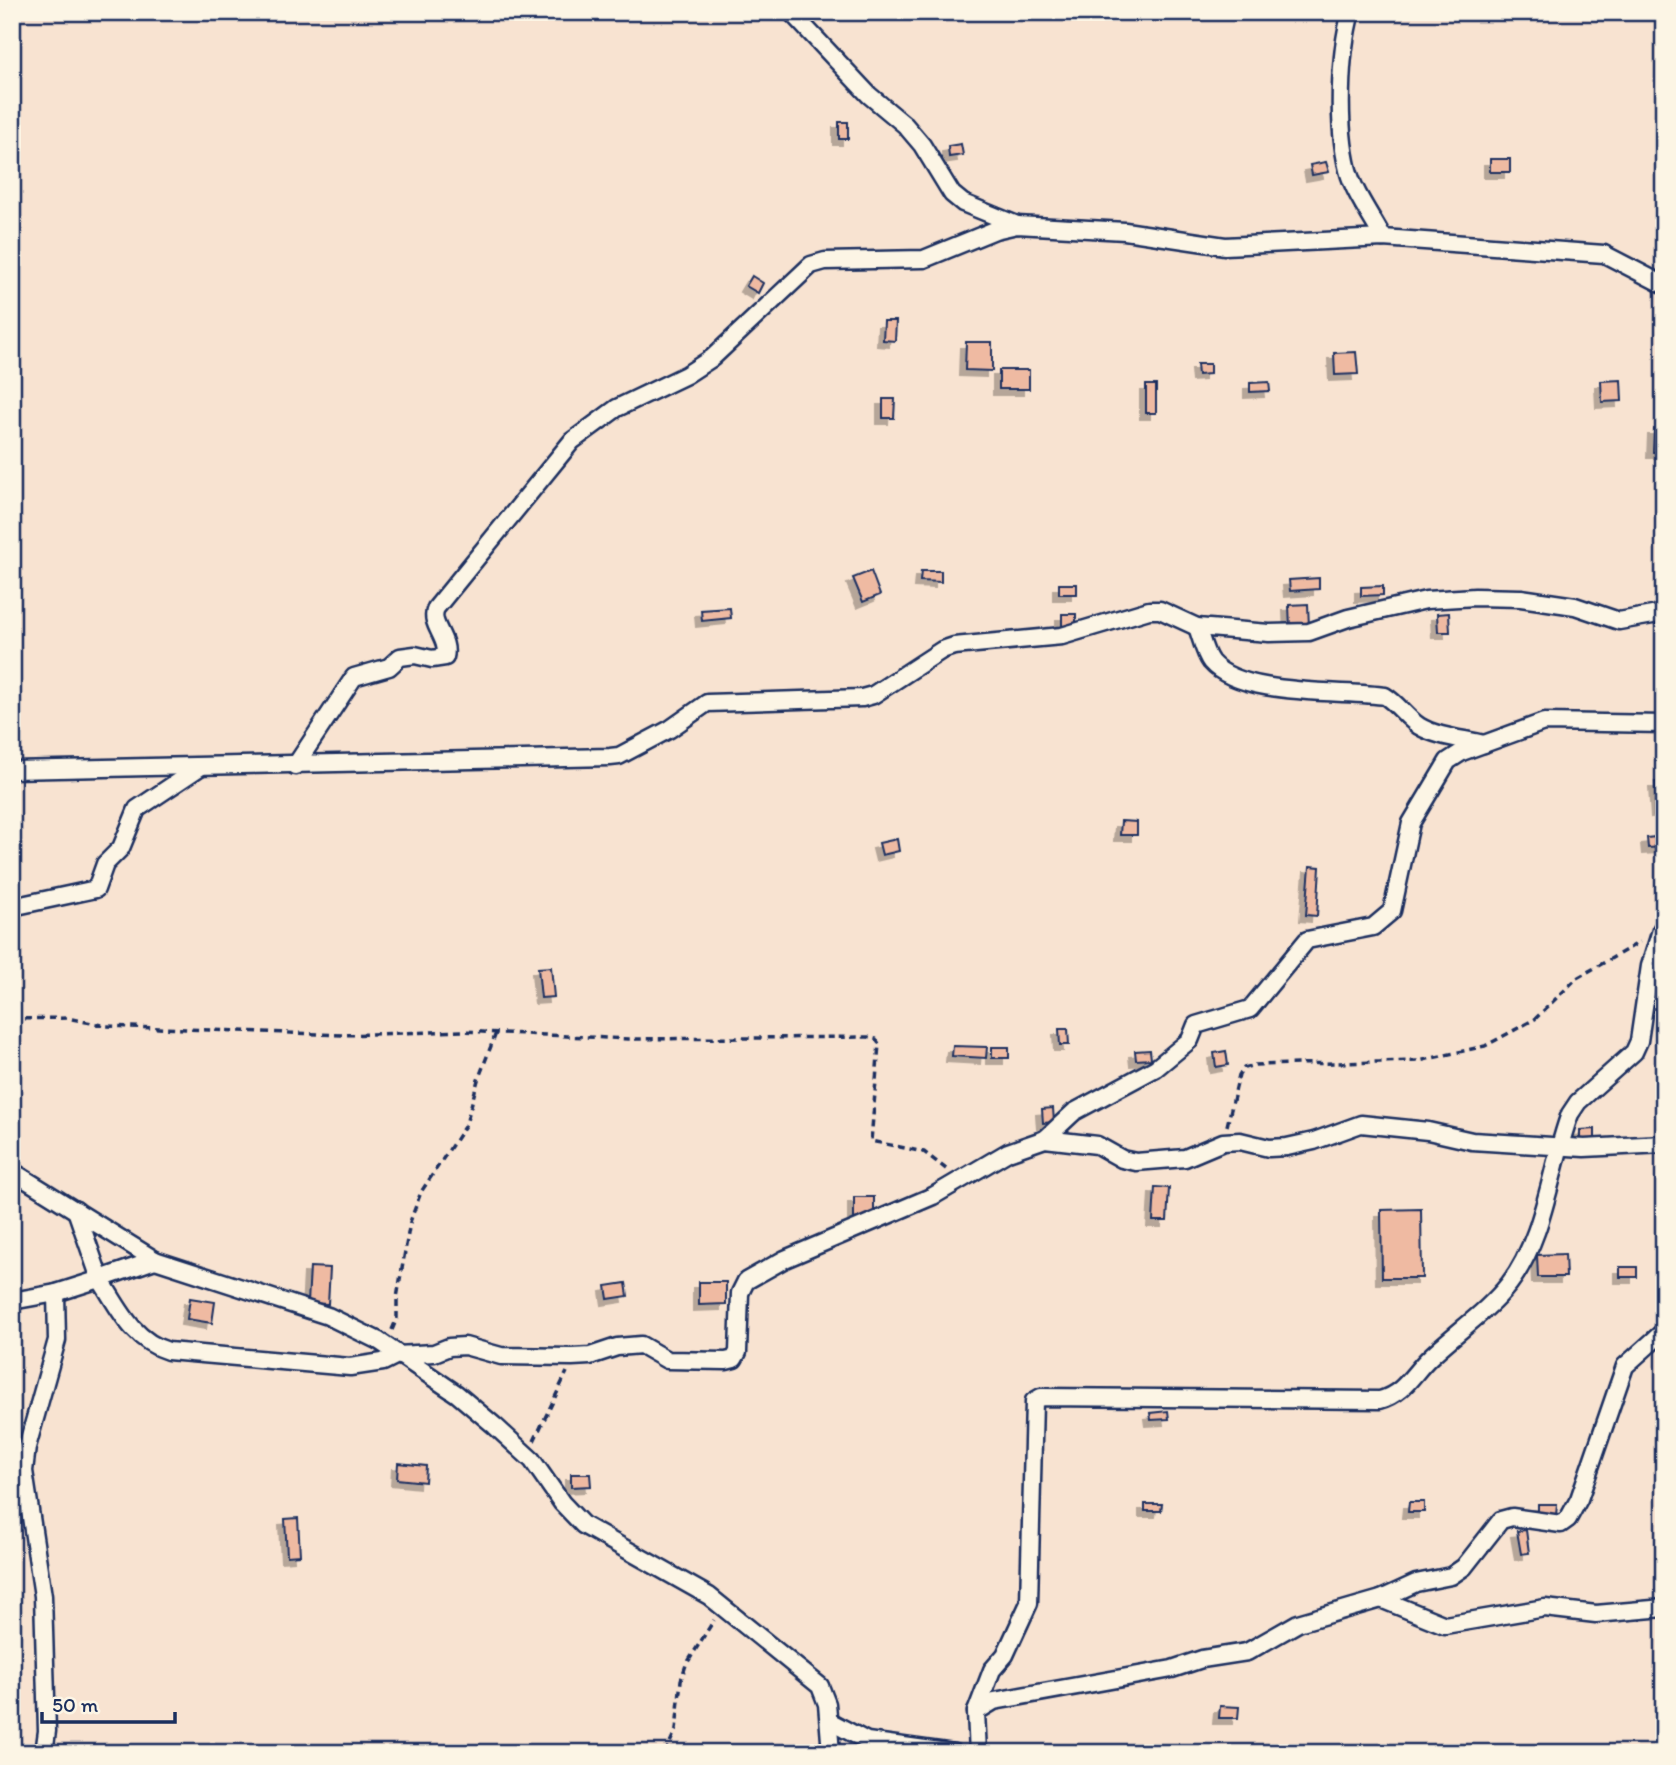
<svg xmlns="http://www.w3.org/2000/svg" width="1676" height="1765" viewBox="0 0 1676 1765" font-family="Itim,sans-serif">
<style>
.building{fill:#efbaa2;stroke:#1b2f5e;stroke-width:2;filter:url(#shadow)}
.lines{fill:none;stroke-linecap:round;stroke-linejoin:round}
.minor-casing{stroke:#1b2f5e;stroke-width:21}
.path{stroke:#1b2f5e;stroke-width:3.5;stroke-dasharray:7 5;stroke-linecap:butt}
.minor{stroke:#fcf5e5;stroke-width:16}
</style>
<defs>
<filter id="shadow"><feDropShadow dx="-6" dy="6" stdDeviation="0" flood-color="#0004"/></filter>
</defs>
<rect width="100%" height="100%" fill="#f8e3d1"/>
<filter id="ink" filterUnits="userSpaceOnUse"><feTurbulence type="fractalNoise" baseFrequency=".0143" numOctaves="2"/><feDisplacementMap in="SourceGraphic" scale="14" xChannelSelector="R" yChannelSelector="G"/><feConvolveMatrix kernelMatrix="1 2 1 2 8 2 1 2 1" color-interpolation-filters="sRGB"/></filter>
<g filter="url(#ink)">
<!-- building -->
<g class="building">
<rect x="839" y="122" width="9" height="17"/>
<polygon points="961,144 963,155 949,157 948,146"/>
<rect x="1490" y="159" width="20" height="13"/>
<polygon points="1326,162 1329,172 1312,175 1310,165"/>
<polygon points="752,276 763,283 758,293 746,286"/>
<polygon points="884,321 896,321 895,341 883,340"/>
<polygon points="966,342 992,342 992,371 965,370"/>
<polygon points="1356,352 1358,374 1335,375 1334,353"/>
<polygon points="1197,364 1210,364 1210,374 1198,375"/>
<rect x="999" y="370" width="30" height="19"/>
<polygon points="1621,380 1622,401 1602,402 1601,381"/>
<polygon points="1269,382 1270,391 1250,392 1250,383"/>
<rect x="1146" y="385" width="10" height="28"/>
<polygon points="883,399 895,399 894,418 883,418"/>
<polygon points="1654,429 1664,429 1664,452 1653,452"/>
<polygon points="871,571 880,595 863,602 853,578"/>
<polygon points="921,571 941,571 941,582 920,581"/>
<polygon points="1319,578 1319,589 1290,591 1289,580"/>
<rect x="1059" y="584" width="18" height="10"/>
<polygon points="1383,586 1383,595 1361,596 1361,587"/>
<polygon points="1308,604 1309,627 1290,628 1289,605"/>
<polygon points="730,608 731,618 702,621 701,610"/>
<polygon points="1449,613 1450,632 1438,632 1437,614"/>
<rect x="1062" y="614" width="14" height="13"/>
<polygon points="1655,782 1664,782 1664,810 1657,811"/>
<polygon points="1121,821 1137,822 1137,835 1120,835"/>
<polygon points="1664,836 1664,847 1648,848 1647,838"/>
<polygon points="897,839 899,851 882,855 879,843"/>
<polygon points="1310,866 1320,867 1317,916 1306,915"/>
<polygon points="551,967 554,997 541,998 538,968"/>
<polygon points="1059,1029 1068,1029 1069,1045 1060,1045"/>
<polygon points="953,1046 987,1047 986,1058 952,1056"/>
<rect x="992" y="1047" width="17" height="11"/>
<polygon points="1150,1050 1151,1059 1136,1060 1135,1051"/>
<polygon points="1226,1051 1228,1065 1216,1067 1214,1053"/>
<polygon points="1053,1108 1054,1122 1043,1123 1042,1109"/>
<polygon points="1595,1129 1595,1145 1580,1145 1580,1130"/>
<polygon points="1155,1187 1169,1188 1167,1221 1153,1221"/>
<rect x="854" y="1197" width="20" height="23"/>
<polygon points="1421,1209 1422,1278 1382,1278 1381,1210"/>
<polygon points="1565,1254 1566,1277 1538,1277 1537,1255"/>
<polygon points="310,1267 330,1268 328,1304 308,1303"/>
<rect x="1620" y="1267" width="17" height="10"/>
<polygon points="699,1282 726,1282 726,1304 699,1305"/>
<polygon points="626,1283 628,1296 608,1299 606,1286"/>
<polygon points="190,1298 215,1302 212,1323 187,1319"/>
<polygon points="1168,1411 1169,1419 1151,1420 1150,1413"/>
<polygon points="398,1463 426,1466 425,1482 397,1479"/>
<polygon points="571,1474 590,1474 591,1486 571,1487"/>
<polygon points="1409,1502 1424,1502 1424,1512 1408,1512"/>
<polygon points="1145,1504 1162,1504 1161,1511 1145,1511"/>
<polygon points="1538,1504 1557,1504 1556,1516 1538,1516"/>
<polygon points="298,1518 300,1555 287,1556 285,1519"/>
<polygon points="1526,1530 1529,1553 1521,1554 1517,1531"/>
<polygon points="1220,1706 1239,1707 1238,1718 1219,1718"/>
</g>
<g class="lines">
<!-- minor casing -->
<g class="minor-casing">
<g id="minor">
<polyline points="791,12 869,95 905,125 922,145 952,194 963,203 1017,225"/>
<path d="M 1351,12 C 1339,55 1337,127 1348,170 C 1354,193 1372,217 1383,238"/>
<path d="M 1197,627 C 1201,637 1204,653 1211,662 C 1241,697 1341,690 1385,696 C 1398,704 1406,717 1419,726 C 1437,737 1464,739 1484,744"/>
<path d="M 295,766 L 354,677 L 389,667 L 400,657 L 415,655 L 432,659 L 445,657 C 450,638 428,624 436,608 L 572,441 L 617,408 L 686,375 L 712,358 L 811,265 L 825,261 L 924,259 L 995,230 L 1017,225 L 1125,231 L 1225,246 L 1383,238 L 1604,254 L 1664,285"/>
<polyline points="12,770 610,757 619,756 670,729 707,703 862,698 873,695 942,650 954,646 1062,636 1149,610 1160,610 1197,627 1269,633 1309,632 1348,618 1426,600 1475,597 1521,598 1575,606 1619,621 1664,613"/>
<polyline points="12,907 96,889 105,864 121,848 137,809 200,767"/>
<polyline points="1045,1139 1074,1112 1156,1068 1190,1040 1196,1025 1250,1009 1307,940 1373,927 1392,911 1411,823 1448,761 1462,752 1544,722 1664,724"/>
<polyline points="12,1171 155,1260 328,1316 379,1341 457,1394 495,1426 532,1460 562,1503 583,1525 709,1596 820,1686 827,1704 831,1753"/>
<path d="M 155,1260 L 100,1279 C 119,1308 132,1340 168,1351 L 350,1367 L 383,1362 L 397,1355 L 434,1353 L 449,1347 L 465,1346 L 501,1356 L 572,1357 L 590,1356 L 617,1347 L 641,1345 L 667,1360 L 726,1361 L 734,1359 L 738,1352 L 740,1293 L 746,1281 L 785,1259 L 933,1196 L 1008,1152 L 1045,1139 L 1097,1145 L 1122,1159 L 1136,1162 L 1185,1158 L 1223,1142 L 1240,1141 L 1269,1148 L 1287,1147 L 1314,1141 L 1361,1124 L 1428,1131 L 1472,1141 L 1584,1148 L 1664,1144"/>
<polyline points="12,1301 56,1293 100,1279 76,1210"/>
<polyline points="1381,1599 1445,1625 1545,1608 1596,1614 1664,1608"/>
<path d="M 976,1712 L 992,1670 L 1005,1655 L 1029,1603 L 1034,1401 L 1041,1397 L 1380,1400 C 1405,1393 1412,1374 1430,1357 C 1455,1333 1488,1311 1509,1284 C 1545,1237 1550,1168 1570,1114 L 1578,1102 L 1634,1052 L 1639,1041 L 1650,966 L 1661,930"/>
<polyline points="829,1721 867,1741 954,1753"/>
<polyline points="44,1753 47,1731 43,1596 24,1471 27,1447 57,1340 56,1293"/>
<polyline points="978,1753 976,1712 994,1701 1172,1669 1202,1659 1247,1652 1298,1623 1381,1599 1416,1583 1451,1576 1464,1567 1501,1520 1512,1517 1561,1524 1568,1519 1579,1499 1625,1366 1664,1331"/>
</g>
</g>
<!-- path -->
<g class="path">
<polyline points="12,1019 67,1018 106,1026 343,1035 462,1031 629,1039 868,1037 876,1039 879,1044 871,1141 924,1152 946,1169"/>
<polyline points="1227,1126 1239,1075 1244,1068 1255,1065 1419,1061 1485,1046 1535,1019 1577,978 1640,942"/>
<polyline points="392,1330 397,1318 397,1298 410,1222 421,1192 466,1124 478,1080 496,1033"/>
<polyline points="534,1441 567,1372"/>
<polyline points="665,1753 676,1730 681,1680 686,1665 714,1620"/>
</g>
<!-- minor -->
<use href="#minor" class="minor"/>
</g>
</g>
<!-- margin -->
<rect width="1676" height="1765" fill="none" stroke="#fcf5e5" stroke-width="42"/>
<rect x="21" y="21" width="1634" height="1723" fill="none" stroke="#1b2f5e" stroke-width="2.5" filter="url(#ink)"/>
<!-- scale -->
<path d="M42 1712v10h133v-10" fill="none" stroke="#1b2f5e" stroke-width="3.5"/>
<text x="52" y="1712" font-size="21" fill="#1b2f5e" stroke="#fcf5e5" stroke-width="5" paint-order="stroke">50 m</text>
</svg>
